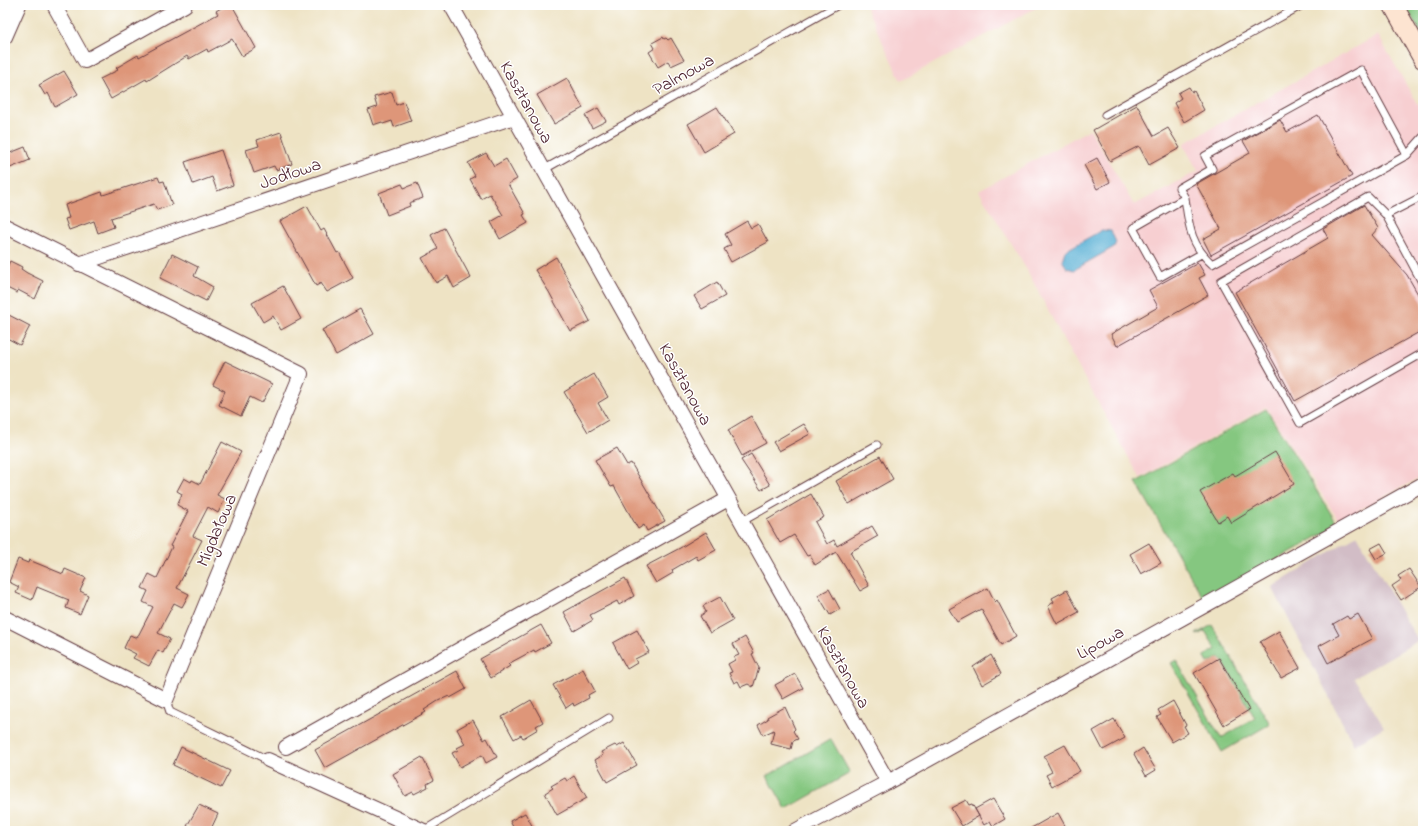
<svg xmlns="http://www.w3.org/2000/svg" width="1428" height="836" viewBox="0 0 1428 836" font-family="'Indie Flower',sans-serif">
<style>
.built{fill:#f7cfd1}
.industrial{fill:#d2bdc6}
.green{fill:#85c780;stroke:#687356}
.water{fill:#57afd4;stroke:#506780}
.building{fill:#de9679}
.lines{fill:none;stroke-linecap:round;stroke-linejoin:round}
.lane-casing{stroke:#633c42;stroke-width:9}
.street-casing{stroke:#633c42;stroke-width:16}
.secondary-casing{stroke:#633c42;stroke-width:21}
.lane{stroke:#fff;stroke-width:7}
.street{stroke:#fff;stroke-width:14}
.secondary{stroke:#fde4d1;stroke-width:19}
.labels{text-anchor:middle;stroke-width:3;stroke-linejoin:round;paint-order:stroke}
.street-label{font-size:18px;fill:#4a1f2b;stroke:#fff}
</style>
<rect width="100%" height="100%" fill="#fff"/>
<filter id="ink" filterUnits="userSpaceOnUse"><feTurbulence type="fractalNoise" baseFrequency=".025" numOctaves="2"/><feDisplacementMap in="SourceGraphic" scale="8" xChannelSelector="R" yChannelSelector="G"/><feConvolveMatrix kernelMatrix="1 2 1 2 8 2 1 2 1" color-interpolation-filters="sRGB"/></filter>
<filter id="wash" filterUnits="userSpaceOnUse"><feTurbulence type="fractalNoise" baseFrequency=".012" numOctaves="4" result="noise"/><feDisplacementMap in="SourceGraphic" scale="16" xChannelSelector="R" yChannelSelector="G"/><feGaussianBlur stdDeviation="0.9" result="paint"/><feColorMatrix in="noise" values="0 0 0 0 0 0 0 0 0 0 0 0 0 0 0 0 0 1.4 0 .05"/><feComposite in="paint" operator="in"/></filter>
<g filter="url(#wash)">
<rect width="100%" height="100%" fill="#eee3c4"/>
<!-- built -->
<g class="built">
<polygon points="865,5 1041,5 901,81"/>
<polygon points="1378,35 1423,114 1423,476 1339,521 1266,407 1140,478 1071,354 1028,272 979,191 1090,129 1134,205 1198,171 1183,144"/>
</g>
<!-- industrial -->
<polygon class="industrial" points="1357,535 1418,641 1354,678 1384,727 1354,745 1272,587"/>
<!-- green -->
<g class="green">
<polygon points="1405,5 1423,5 1423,37"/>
<polygon points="1266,409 1338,525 1205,601 1136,482"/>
<polygon points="1212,625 1270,724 1222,752 1171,663 1176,660 1221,738 1255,718 1220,657 1208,663 1204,656 1216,649 1205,631 1197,635 1196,634"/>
<polygon points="831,739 850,773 786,809 767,776"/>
</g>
<!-- water -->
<polygon class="water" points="1102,230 1111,231 1116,242 1114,247 1074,270 1067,268 1062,260 1065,251"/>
<g id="blocks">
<!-- building -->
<g class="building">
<polygon points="226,5 232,5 256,48 242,56 232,39 208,52 207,49 189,59 187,56 147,81 146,79 111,99 100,79 118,70 116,68 138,55 139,57 159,46 218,14 216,11"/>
<polygon points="663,37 664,39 666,38 668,40 671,38 684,60 671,66 668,61 658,67 649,52 655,48 652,43"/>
<polygon points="64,71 78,94 55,107 48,93 45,95 39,85"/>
<polygon points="567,78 583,108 554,124 537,95"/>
<polygon points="1189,87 1192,92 1194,91 1204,110 1184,122 1174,103 1181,98 1178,93"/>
<polygon points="392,92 396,105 404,102 411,121 394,127 392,121 383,124 382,122 373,125 368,110 377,107 374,97"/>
<polygon points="1137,105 1154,136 1168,128 1180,148 1149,165 1139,146 1110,161 1093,130"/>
<polygon points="717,107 734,134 704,152 688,124"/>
<polygon points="598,108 606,121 592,128 585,115"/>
<polygon points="1318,115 1352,176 1211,255 1203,239 1221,229 1196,184 1250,153 1243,141 1280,120 1287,132"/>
<polygon points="281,132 292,164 276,170 274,166 254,173 246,150 259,146 257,140"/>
<polygon points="25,147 30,160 5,170 5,155"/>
<polygon points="221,150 233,185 217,191 212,177 193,184 185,162"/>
<polygon points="486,153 494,166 506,159 517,179 508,184 525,214 523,215 528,223 500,239 491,222 503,215 490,194 481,199 470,179 475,176 468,163"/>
<polygon points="1097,158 1110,182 1097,189 1084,165"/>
<polygon points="158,177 160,182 164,181 172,205 157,210 154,204 111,218 114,227 98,233 94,221 69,230 65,219 69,218 65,205 102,192 103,195"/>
<polygon points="417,183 423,198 409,203 410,206 387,215 379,193 402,184 404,188"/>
<polygon points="1364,205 1378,228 1372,235 1407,275 1423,303 1423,330 1295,401 1235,292 1328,238 1323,229"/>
<polygon points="307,206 321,231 324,229 337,253 339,252 353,278 327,292 321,283 316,286 280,221"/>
<polygon points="747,221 751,228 758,224 768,242 731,262 724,249 731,245 725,234"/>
<polygon points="444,228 471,278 454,288 448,276 436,283 422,258 438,249 431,235"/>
<polygon points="172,254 198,267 194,276 213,287 206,301 160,278"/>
<polygon points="556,257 590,321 570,331 549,292 535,270"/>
<polygon points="10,261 22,267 21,269 27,273 43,281 35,299 18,290 17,293 5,287 5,271"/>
<polygon points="1198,263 1205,275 1199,278 1208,295 1117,346 1111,334 1158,307 1149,290"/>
<polygon points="717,282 725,296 702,309 694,296"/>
<polygon points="283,286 301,319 281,330 273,316 263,322 252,303"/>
<polygon points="360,309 374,334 336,355 322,330"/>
<polygon points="5,313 30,326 20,345 5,337"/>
<polygon points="225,361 272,384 262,403 250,397 241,416 219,405 225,391 213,385"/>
<polygon points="594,374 608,397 598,403 608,420 588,432 564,392"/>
<polygon points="751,416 766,443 742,456 728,430"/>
<polygon points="804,424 810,434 779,451 773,442"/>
<polygon points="222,442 241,452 217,495 225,499 218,513 208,507 193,536 202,540 177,588 189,594 182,607 174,603 158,633 170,639 163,653 158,650 149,666 133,658 136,654 124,648 130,635 137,638 153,607 143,602 148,591 142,588 149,574 157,578 172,547 170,546 188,511 177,505 182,494 177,491 184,478 191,482 192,480 200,484"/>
<polygon points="617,448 627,465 631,463 665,521 647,531 644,525 638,529 614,486 611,487 595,460"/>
<polygon points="1275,452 1294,484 1231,523 1227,516 1218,522 1200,492 1233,473 1235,476"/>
<polygon points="751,454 770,485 761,490 741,460"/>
<polygon points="880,456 893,479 849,504 836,481"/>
<polygon points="811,494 824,517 815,522 827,544 834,540 837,546 872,526 878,536 850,552 869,586 860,591 836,552 815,565 810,555 807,556 794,535 780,543 767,520"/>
<polygon points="706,532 716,550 698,560 696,556 672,570 673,573 656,583 646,566 680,548"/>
<polygon points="1149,543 1161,563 1141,574 1130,554"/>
<polygon points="1381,543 1387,553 1376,559 1370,549"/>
<polygon points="18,559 28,563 29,560 63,574 65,569 86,578 80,591 88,595 80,614 66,608 69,600 37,587 32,600 16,593 19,587 9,582"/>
<polygon points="1409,569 1421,587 1401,600 1392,586 1401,580 1398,576"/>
<polygon points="625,578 634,596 619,605 617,601 590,615 593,620 574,631 564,612"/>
<polygon points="988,588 995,602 997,600 1016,636 1001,645 981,609 957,622 949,609"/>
<polygon points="829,589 840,609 830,615 818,595"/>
<polygon points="1067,590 1079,612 1057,624 1048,606 1054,602 1052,598"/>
<polygon points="720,597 733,620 710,633 700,616 706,612 703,606"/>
<polygon points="1358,614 1372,639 1328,663 1319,646 1339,635 1333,624 1347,616 1349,619"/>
<polygon points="541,625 551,643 535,652 534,650 508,664 510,666 491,678 480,659"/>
<polygon points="637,630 649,652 635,659 637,663 627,669 613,643"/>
<polygon points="1279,631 1300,668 1281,678 1260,642"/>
<polygon points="745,637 754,653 752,654 759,668 753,687 748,684 741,687 738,681 734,683 729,673 732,672 728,664 735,660 734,657 739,655 733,644"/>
<polygon points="991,655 1001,674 982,685 973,667"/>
<polygon points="1219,658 1249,710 1224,725 1194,673"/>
<polygon points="583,669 595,691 588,695 589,698 574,706 573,703 566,708 553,685"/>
<polygon points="457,671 466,689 450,698 449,696 438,701 424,710 426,712 325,768 315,750"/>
<polygon points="795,674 803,688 783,699 775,685"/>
<polygon points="531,700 543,722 536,726 538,729 523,738 521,735 514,739 502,717"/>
<polygon points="1173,701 1186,725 1184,726 1188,733 1172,742 1157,717 1161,715 1158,710"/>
<polygon points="785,707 795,729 793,731 798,739 793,741 791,749 771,744 774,730 763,735 758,725 768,719 767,717"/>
<polygon points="1114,719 1125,738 1103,750 1093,731"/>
<polygon points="473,720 484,740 487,738 497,757 486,763 482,755 460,767 452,753 458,750 457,748 465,744 457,729"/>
<polygon points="624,743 637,765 607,782 595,760 603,755 601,752 615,745 617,747"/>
<polygon points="1065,745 1080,771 1052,786 1046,775 1052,772 1044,756"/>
<polygon points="181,747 230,771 221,788 173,765"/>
<polygon points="1143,748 1156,770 1146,776 1134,754"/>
<polygon points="422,757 434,780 427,784 428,787 414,794 413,792 405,796 393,774"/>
<polygon points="574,776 587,798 557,815 545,793 553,788 551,786 565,778 567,781"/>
<polygon points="993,799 1005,819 993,826 990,821 984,825 975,809"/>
<polygon points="966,800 969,805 972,804 979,816 962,826 951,808"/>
<polygon points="199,805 218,814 210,831 198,831 187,826"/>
<polygon points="525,813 535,831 515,831 510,821"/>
<polygon points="1058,813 1068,831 1026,831"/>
</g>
</g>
</g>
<g filter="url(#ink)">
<use href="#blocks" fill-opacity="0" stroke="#633c42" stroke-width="1"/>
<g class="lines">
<!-- lane casing -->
<g class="lane-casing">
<g id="lane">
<polyline points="1105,115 1302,5"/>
<polyline points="1407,155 1423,137"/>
<polyline points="543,170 838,5"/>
<path d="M 1185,198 C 1189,226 1190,244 1212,264 L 1407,155 L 1361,70 L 1205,156 L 1212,169 L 1179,188 L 1185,198 L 1133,228 L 1160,277 L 1201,254"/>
<polyline points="1386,215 1423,196"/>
<polyline points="1423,284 1386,215 1368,197 1221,281 1300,423 1423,353"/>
<polyline points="741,522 877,445"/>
<polyline points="166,700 170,712 268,760"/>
<polyline points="423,831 609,718"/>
</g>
</g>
<!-- street casing -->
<g class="street-casing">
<g id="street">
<polyline points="54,5 85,61 185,5"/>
<polyline points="451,5 888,782"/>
<polyline points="5,37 19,5"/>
<polyline points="5,226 301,374 166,700 5,618"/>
<polyline points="79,264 514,117"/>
<polyline points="286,747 728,499"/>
<polyline points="268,760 424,831"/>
<polyline points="795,831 888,782 1423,484"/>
</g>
</g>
<!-- secondary casing -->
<g class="secondary-casing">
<polyline id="secondary" points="1393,5 1423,59"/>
</g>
<!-- lane -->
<use href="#lane" class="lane"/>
<!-- street -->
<use href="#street" class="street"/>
<!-- secondary -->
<use href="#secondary" class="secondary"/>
</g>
</g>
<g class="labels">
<!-- street labels -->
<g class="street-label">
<text transform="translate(683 74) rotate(-29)" y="6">Palmowa</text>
<text transform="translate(527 102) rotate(61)" y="6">Kasztanowa</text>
<text transform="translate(290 173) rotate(-19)" y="6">Jodłowa</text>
<text transform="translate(686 384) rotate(61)" y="6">Kasztanowa</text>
<text transform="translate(216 530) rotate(-67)" y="6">Migdałowa</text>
<text transform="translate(1100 642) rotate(-29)" y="6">Lipowa</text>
<text transform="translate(844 667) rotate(61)" y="6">Kasztanowa</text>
</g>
</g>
<!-- margin -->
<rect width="1428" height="836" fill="none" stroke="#fff" stroke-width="20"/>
</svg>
